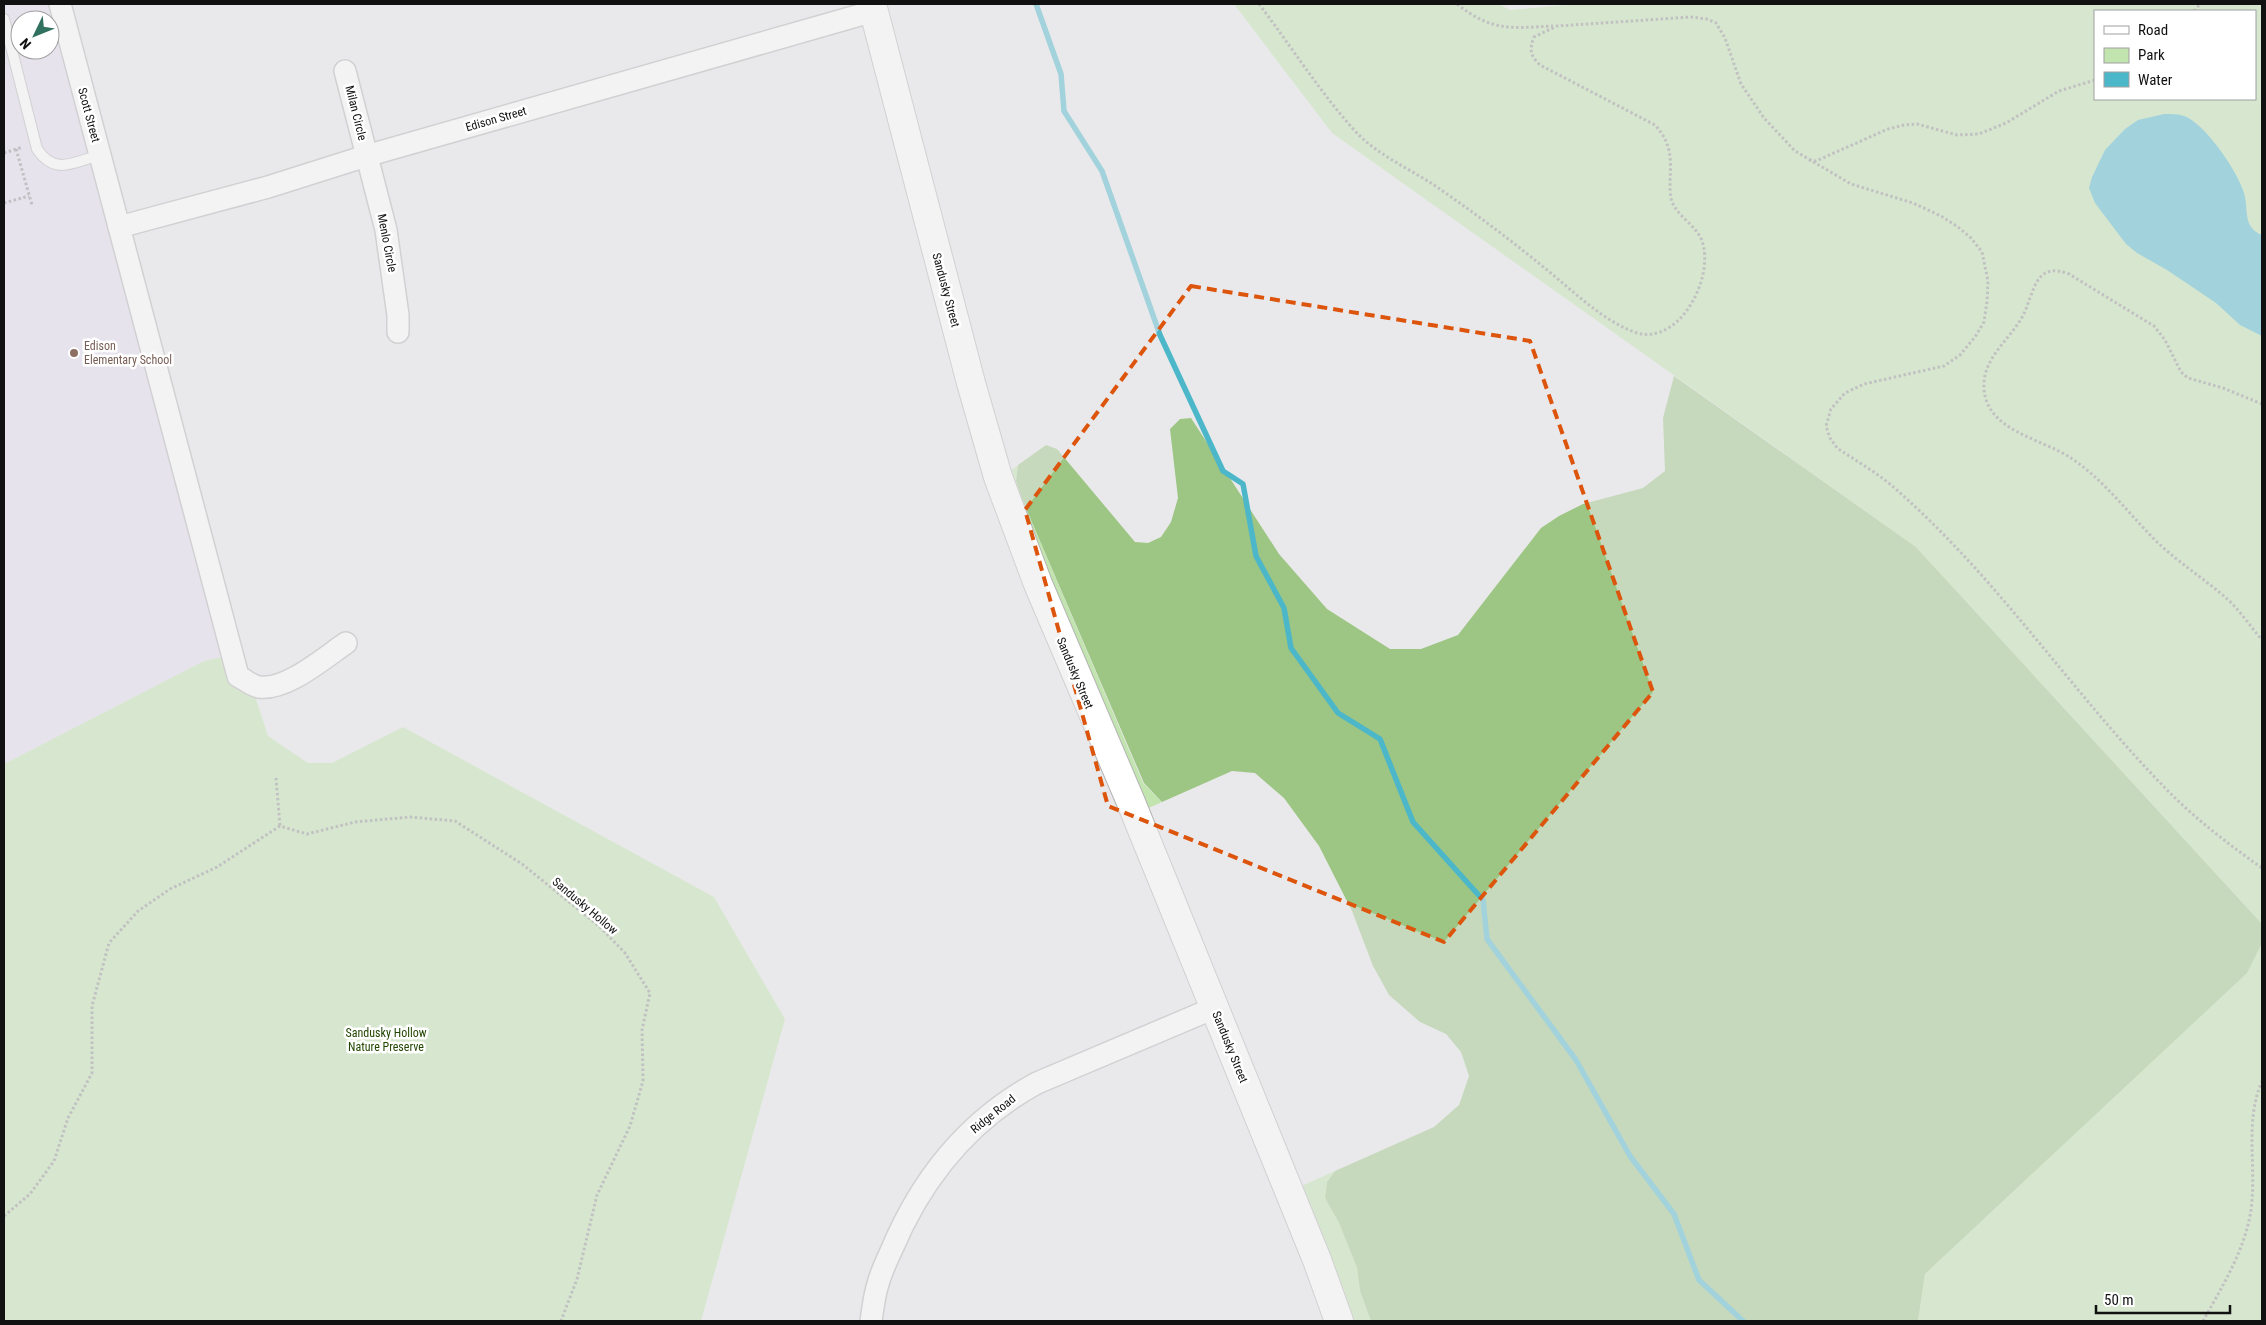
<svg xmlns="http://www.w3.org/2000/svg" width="2266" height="1325" viewBox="0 0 2266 1325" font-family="'Roboto Condensed',sans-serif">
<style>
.education{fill:#e5dbf0;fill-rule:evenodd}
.green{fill:#c2e4ae;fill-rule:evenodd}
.forest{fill:#9dc583}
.water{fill:#4db7ca}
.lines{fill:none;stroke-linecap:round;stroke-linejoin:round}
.stream{stroke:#4db7ca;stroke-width:5.5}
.lane-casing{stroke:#b4b4b5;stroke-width:12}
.street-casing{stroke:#b4b4b5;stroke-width:24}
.secondary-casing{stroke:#b4b4b5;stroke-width:30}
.path{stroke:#909091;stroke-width:3;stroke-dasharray:2.5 2.5;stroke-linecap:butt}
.lane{stroke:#fff;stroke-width:10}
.street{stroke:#fff;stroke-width:21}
.secondary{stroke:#fff;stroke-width:28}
.marked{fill:none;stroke:#dd550c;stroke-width:4;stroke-dasharray:10 6;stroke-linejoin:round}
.education-dot{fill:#8d6e63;stroke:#fff;stroke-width:2}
.labels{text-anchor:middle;stroke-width:5;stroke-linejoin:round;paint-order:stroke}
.street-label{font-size:12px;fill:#111112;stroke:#fff}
.education-label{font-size:12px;fill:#785e54;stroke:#fff;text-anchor:start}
.park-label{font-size:12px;fill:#224600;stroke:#fff}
</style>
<rect width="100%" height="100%" fill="#e9e9eb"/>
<!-- education -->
<path class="education" d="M 4,4 L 48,4 L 226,656 L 204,661 L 4,764 ZM 20,20 L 50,20 L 50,50 L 20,50 Z"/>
<!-- green -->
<g class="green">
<path d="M 1234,4 L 1499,4 L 1510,10 L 1577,4 L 2262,4 L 2262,924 L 1916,547 L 1332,133 ZM 2095,11 L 2255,11 L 2255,99 L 2095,99 Z"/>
<polygon points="1018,465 1016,481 1022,499 1143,783 1162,802 1144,810 1007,474"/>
<polygon points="226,656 231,675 256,699 268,736 308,763 332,763 403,727 714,897 785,1019 701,1321 4,1321 4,764 204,661"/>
<polygon points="2262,943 2262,1321 1918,1321 1925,1274 2246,973"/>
<polygon points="1335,1171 1327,1182 1325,1198 1339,1223 1357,1268 1360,1291 1371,1321 1350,1321 1299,1187"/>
</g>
<!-- forest -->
<polygon class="forest" points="1674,376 1916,547 2262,924 2262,943 2247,973 1925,1274 1918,1321 1371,1321 1360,1291 1357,1268 1339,1223 1325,1198 1327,1182 1335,1171 1434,1127 1459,1105 1469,1076 1461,1052 1446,1034 1420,1022 1389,995 1373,966 1352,911 1319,846 1284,798 1255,773 1232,771 1162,802 1144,783 1022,499 1016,481 1018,465 1046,445 1057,449 1135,542 1148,543 1161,537 1171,522 1178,498 1170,429 1180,419 1191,418 1279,554 1327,609 1390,649 1421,649 1458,635 1541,528 1559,516 1583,504 1643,488 1665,471 1663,418"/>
<!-- water -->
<path class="water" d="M 2164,114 C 2171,114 2178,114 2184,116 C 2205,123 2238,172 2244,193 C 2249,209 2242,227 2262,235 L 2262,336 L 2240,325 L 2216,303 L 2167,270 L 2137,253 L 2126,244 L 2095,203 L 2089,188 L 2092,177 L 2105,150 L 2125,129 L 2138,120 Z"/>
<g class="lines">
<!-- stream -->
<polyline class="stream" points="1036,4 1061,74 1064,111 1102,171 1160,335 1223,471 1243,484 1256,556 1284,608 1291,648 1338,713 1380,739 1413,822 1483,900 1487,939 1576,1060 1630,1156 1674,1214 1699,1280 1743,1321"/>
<!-- lane casing -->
<g class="lane-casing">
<path id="lane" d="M 4,19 L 37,149 C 55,176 74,162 100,155"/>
</g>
<!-- street casing -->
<g class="street-casing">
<g id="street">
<path d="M 60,4 L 238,676 C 244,679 252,686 259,687 C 286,691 324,658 346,643"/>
<polyline points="345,71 386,230 398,315 398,332"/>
<polyline points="119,227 268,187 366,156 874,11"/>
<path d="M 871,1321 C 873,1309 874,1296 878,1284 C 881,1272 887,1260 892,1249 C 922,1178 969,1120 1037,1083 L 1214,1008"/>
</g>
</g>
<!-- secondary casing -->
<g class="secondary-casing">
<polyline id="secondary" points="872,4 971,383 998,477 1038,584 1130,800 1317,1260 1339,1321"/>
</g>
<!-- path -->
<g class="path">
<path d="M 1259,4 C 1291,46 1319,91 1355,131 C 1376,154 1408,168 1434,185 C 1482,218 1528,253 1572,291 C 1591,307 1613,325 1637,333 C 1680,345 1715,277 1702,241 C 1696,225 1679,218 1672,202 C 1670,196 1670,189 1670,182 C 1671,158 1672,144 1655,125 L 1540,65 C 1530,55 1529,50 1534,37 L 1557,26 L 1691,17 L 1707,19 L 1716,23 L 1725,38 L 1741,84 L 1764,118 L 1795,151 L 1851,184 L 1913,203 L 1941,216 L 1958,227 L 1971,238 L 1982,252 L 1988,281 L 1987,302 L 1984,322 L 1975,337 L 1960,355 L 1944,366 L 1864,384 L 1845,393 L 1831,409 L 1826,426 L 1830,438 L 1837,448 C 1858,462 1881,475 1899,492 C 2002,583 2077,700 2174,797 C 2201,823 2232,847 2262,868"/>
<path d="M 1457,4 C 1492,32 1511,28 1553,26"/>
<polyline points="2194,11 2200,4"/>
<polyline points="16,149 32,205"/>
<polyline points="4,153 23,147"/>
<polyline points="1809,160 1816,161 1888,129 1904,125 1917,124 1957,135 1979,134 2006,123 2059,91 2095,80"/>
<polyline points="4,203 29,196"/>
<path d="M 2262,404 L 2223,388 L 2188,378 L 2181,372 L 2165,340 L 2154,326 L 2069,274 C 2040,263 2036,282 2027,306 C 2018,335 1982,354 1984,388 C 1986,431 2041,438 2071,458 C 2105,481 2128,513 2157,542 C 2178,562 2203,578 2225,597 C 2239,609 2250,626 2262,640"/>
<polyline points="276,778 280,826"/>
<polyline points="4,1216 30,1194 54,1161 68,1118 92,1073 92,1006 109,943 138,911 170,889 217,867 280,826 307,834 355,822 410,817 455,821 522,864 600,927 625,953 650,993 642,1030 643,1081 630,1126 597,1195 577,1279 561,1321"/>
<path d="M 2203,1321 C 2222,1287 2245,1250 2251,1210 C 2257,1166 2244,1123 2262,1081"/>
</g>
<!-- lane -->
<use href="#lane" class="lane"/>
<!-- street -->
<use href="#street" class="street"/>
<!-- secondary -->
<use href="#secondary" class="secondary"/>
</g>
<!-- marked area -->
<path d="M0 0H2266V1325H0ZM 1191,286 L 1530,341 L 1653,692 L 1444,942 L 1108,806 L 1025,510 Z" fill="#e9e9eb" fill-opacity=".55" fill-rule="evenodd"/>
<path class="marked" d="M 1191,286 L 1530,341 L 1653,692 L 1444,942 L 1108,806 L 1025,510 Z"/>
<!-- markers -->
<circle class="education-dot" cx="74" cy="353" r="5"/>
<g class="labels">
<!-- street labels -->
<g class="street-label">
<text transform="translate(356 113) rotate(76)" y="4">Milan Circle</text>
<text transform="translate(89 115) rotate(75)" y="4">Scott Street</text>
<text transform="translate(496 119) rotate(-16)" y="4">Edison Street</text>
<text transform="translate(387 243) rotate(79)" y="4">Menlo Circle</text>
<text transform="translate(946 290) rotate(75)" y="4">Sandusky Street</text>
<text transform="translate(1075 673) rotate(67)" y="4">Sandusky Street</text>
<text transform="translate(585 906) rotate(40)" y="4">Sandusky Hollow</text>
<text transform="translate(1230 1047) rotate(68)" y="4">Sandusky Street</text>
<text transform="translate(993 1114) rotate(-39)" y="4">Ridge Road</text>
</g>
<!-- education labels -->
<g class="education-label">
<text x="84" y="350">Edison<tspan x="84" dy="14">Elementary School</tspan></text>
</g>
<!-- park labels -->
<g class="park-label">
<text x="386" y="1037">Sandusky Hollow<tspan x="386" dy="14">Nature Preserve</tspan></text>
</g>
</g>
<!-- border -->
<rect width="2266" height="1325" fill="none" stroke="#111112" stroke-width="10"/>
<!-- legend -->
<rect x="2094" y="10" width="162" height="90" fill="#ffffff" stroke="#a0a0a0"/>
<rect x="2104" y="26" width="25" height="8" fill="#ffffff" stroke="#a0a0a0"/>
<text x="2138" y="35" font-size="15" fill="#111112">Road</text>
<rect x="2104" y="48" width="25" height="15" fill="#c2e4ae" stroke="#a0a0a0"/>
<text x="2138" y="60" font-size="15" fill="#111112">Park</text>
<rect x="2104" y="72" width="25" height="15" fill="#4db7ca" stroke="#a0a0a0"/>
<text x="2138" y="85" font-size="15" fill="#111112">Water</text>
<!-- north arrow -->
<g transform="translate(35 35) rotate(227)"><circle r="24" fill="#ffffff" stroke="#a0a0a0"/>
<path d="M0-4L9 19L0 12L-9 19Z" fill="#31715f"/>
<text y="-8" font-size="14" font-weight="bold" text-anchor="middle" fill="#111112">N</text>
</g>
<!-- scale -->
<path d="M2096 1305v8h134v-8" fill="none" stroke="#111112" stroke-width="2.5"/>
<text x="2104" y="1305" font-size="15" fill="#111112" stroke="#ffffff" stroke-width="4" paint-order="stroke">50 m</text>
</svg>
